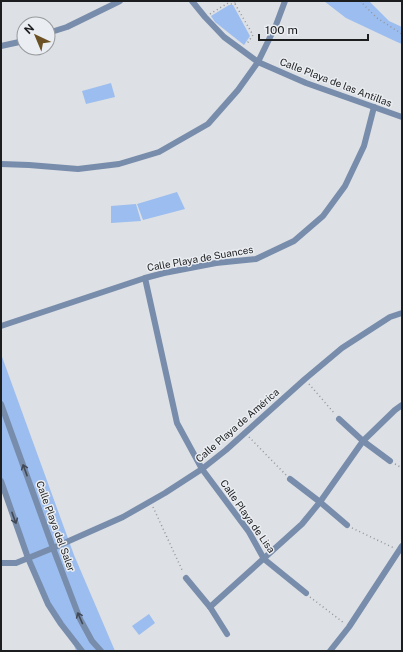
<svg xmlns="http://www.w3.org/2000/svg" width="403" height="652" viewBox="0 0 403 652" font-family="'Public Sans',sans-serif">
<style>
.green{fill:#9cbdef}
.lines{fill:none;stroke-linecap:round;stroke-linejoin:round}
.path{stroke:#94979a;stroke-width:1.5;stroke-dasharray:1 3;stroke-linecap:butt}
.minor{stroke:#788cab;stroke-width:6}
.oneway{stroke:#414956}
.labels{text-anchor:middle;stroke-width:3;stroke-linejoin:round;paint-order:stroke}
.street-label{font-size:10px;fill:#1c1d1e;stroke:#eaedf1}
</style>
<rect width="100%" height="100%" fill="#dde0e4"/>
<!-- green -->
<g class="green">
<polygon points="324,1 369,1 389,21 402,27 402,44 397,42 346,18"/>
<polygon points="229,5 233,5 250,36 244,45 215,22 211,16"/>
<polygon points="111,83 115,97 86,104 82,91"/>
<polygon points="177,192 185,209 143,220 137,204"/>
<polygon points="136,204 141,221 111,223 111,206"/>
<polygon points="1,354 74,555 115,651 76,651 74,645 52,611 1,485"/>
<polygon points="149,614 155,623 139,635 132,626"/>
</g>
<g class="lines">
<!-- path -->
<g class="path">
<polyline points="360,1 377,18 402,34"/>
<polyline points="235,4 253,35 246,45"/>
<path d="M 210,14 L 228,3 C 232,5 235,4 237,1"/>
<polyline points="309,384 335,414"/>
<polyline points="249,437 286,475"/>
<polyline points="395,464 402,468"/>
<polyline points="153,507 183,572"/>
<polyline points="352,528 394,548"/>
<polyline points="310,597 344,623"/>
</g>
<!-- minor -->
<g class="minor">
<polyline points="192,1 205,17 224,37 258,62 306,83 402,117"/>
<polyline points="48,33 67,27 120,1"/>
<polyline points="1,46 24,41"/>
<polyline points="1,164 29,165 78,169 119,164 159,152 208,124 238,90 258,62 276,25 285,1"/>
<polyline points="145,278 177,423 202,469 249,532 264,559 306,593"/>
<polyline points="1,326 145,278 164,273 216,263 256,259 294,241 323,216 345,186 364,146 374,107"/>
<polyline points="1,404 53,548 80,619 92,641 101,651"/>
<polyline points="339,419 363,441 390,461"/>
<polyline points="290,479 320,502 347,525"/>
<polyline points="1,481 28,558 48,604 61,624 82,651"/>
<polyline points="1,563 16,563 53,548 123,517 165,493 202,469 226,450 305,379 342,348 390,317 402,313"/>
<polyline points="186,578 210,607 227,634"/>
<polyline points="210,607 302,524 320,502 363,441 395,410 402,405"/>
<polyline points="330,651 349,627 402,546"/>
</g>
</g>
<!-- one-way arrows -->
<defs><path id="oneway-shaft" d="M-6 0H5M1.5-3L5.5 0L1.5 3" fill="none" stroke-width="1.6" stroke-linecap="round" stroke-linejoin="round"/></defs>
<g class="oneway">
<use href="#oneway-shaft" transform="translate(25 470) rotate(-110)"/>
<use href="#oneway-shaft" transform="translate(14 518) rotate(70)"/>
<use href="#oneway-shaft" transform="translate(80 618) rotate(-114)"/>
</g>
<g class="labels">
<!-- street labels -->
<g class="street-label">
<text transform="translate(336 82) rotate(21)" y="4">Calle Playa de las Antillas</text>
<text transform="translate(200 258) rotate(-10)" y="4">Calle Playa de Suances</text>
<text transform="translate(237 425) rotate(-41)" y="4">Calle Playa de América</text>
<text transform="translate(248 516) rotate(55)" y="4">Calle Playa de Lisa</text>
<text transform="translate(56 526) rotate(70)" y="4">Calle Playa del Saler</text>
</g>
</g>
<!-- border -->
<rect width="403" height="652" fill="none" stroke="#1c1d1e" stroke-width="4"/>
<!-- north arrow -->
<g transform="translate(36 36) rotate(316)"><circle r="19" fill="#eaedf1" stroke="#989a9d"/>
<path d="M0-3L7 15L0 10L-7 15Z" fill="#6b5123"/>
<text y="-6" font-size="11" font-weight="bold" text-anchor="middle" fill="#1c1d1e">N</text>
</g>
<!-- scale -->
<path d="M259 34v6h109v-6" fill="none" stroke="#1c1d1e" stroke-width="2"/>
<text x="265" y="34" font-size="12" fill="#1c1d1e" stroke="#eaedf1" stroke-width="3" paint-order="stroke">100 m</text>
</svg>
